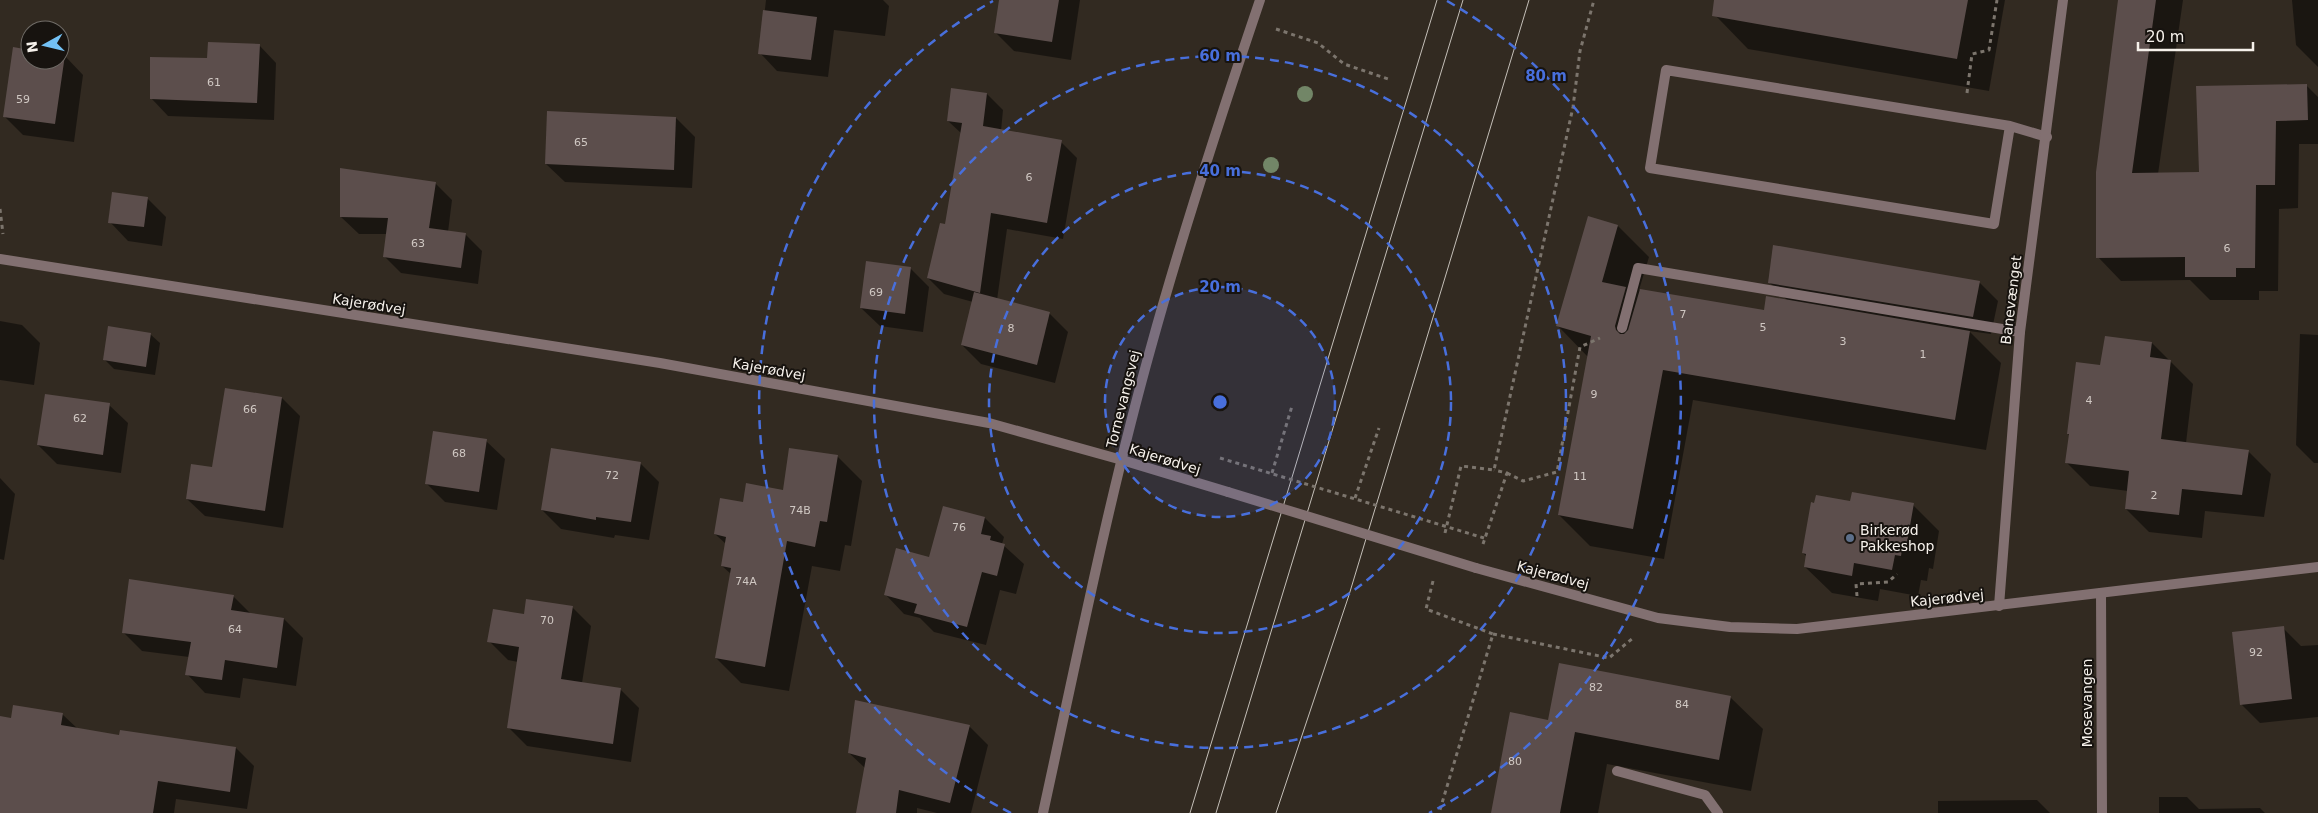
<svg xmlns="http://www.w3.org/2000/svg" width="2318" height="813" viewBox="0 0 2318 813" font-family="'DejaVu Sans',sans-serif">
<style>
.shadow{fill:#0007}
.building{fill:#5c4e4c}
.lines{fill:none;stroke-linecap:round;stroke-linejoin:round}
.path{stroke:#7c756d;stroke-width:3;stroke-dasharray:4 4;stroke-linecap:butt}
.service{stroke:#827071;stroke-width:10}
.minor{stroke:#827071;stroke-width:10}
.tertiary{stroke:#827071;stroke-width:10}
.tram{stroke:#c4bfb8;stroke-width:1}
.path-bridge{stroke:#7c756d;stroke-width:3;stroke-dasharray:4 4;stroke-linecap:butt}
.tertiary-bridge{stroke:#827071;stroke-width:10}
.tree{fill:#728667}
.ring{fill:none;stroke:#486fdc;stroke-width:2.5;stroke-dasharray:9 6}
.service-dot{fill:#5c6f8a;stroke:#17130f;stroke-width:2}
.labels{text-anchor:middle;stroke-width:4;stroke-linejoin:round;paint-order:stroke}
.number-label{font-size:11px;fill:#d0c8c3}
.street-label{font-size:14px;fill:#f6f1eb;stroke:#17130f}
.poi-label{font-size:14px;fill:#f6f1eb;stroke:#17130f;text-anchor:start}
.centre{fill:#486fdc;stroke:#17130f;stroke-width:2.5}
.ring-label{font-size:15px;text-anchor:middle;font-weight:bold;fill:#486fdc;stroke:#17130f;stroke-width:4;stroke-linejoin:round;paint-order:stroke}
</style>
<rect width="100%" height="100%" fill="#322a21"/>
<!-- shadow -->
<g class="shadow">
<polygon points="766,0 883,0 889,6 885,36 834,30 828,77 777,71 760,53"/>
<polygon points="1000,0 1080,0 1071,60 1014,51 995,32"/>
<polygon points="1719,0 2005,0 1989,91 1748,49 1716,16"/>
<polygon points="2120,0 2183,0 2158,174 2200,173 2306,85 2318,97 2318,144 2299,144 2298,208 2279,209 2278,291 2259,291 2259,300 2210,300 2190,280 2121,281 2098,257"/>
<polygon points="2292,0 2318,0 2318,67 2296,45"/>
<polygon points="259,45 276,63 274,120 168,116 151,98 209,59"/>
<polygon points="30,51 30,60 60,60 60,55 65,56 83,75 74,142 23,135 4,116"/>
<polygon points="952,89 987,94 1003,110 1001,131 1061,142 1077,158 1063,239 1007,229 997,300 1049,313 1068,332 1055,383 981,364 962,345 973,302 944,294 928,278 946,225 962,134 948,121"/>
<polygon points="676,118 695,137 692,188 565,182 546,164"/>
<polygon points="435,183 452,200 448,232 465,234 482,251 478,284 401,273 384,256 387,234 359,234 341,217"/>
<polygon points="147,198 166,217 162,246 128,241 110,222"/>
<polygon points="1618,226 1649,257 1639,290 1765,312 1788,301 1769,282 1980,283 1998,301 1991,334 1969,331 2001,363 1986,450 1693,400 1664,559 1590,546 1559,515 1588,357 1557,325"/>
<polygon points="910,268 929,287 923,332 880,326 861,308"/>
<polygon points="0,321 22,325 40,343 34,385 0,380"/>
<polygon points="150,334 160,343 155,375 114,369 104,359"/>
<polygon points="2300,334 2318,335 2318,463 2314,463 2296,445"/>
<polygon points="2152,343 2193,384 2186,443 2248,451 2271,474 2264,517 2205,511 2202,538 2149,532 2126,509 2128,491 2090,486 2067,463 2070,436 2068,434 2101,366"/>
<polygon points="282,398 300,416 283,528 205,516 187,499"/>
<polygon points="109,405 128,423 121,473 57,464 38,445"/>
<polygon points="486,441 505,459 497,510 445,502 426,483"/>
<polygon points="837,456 862,481 851,546 845,545 840,571 812,566 789,691 741,683 716,658 731,574 722,566 726,544 715,534 744,503 784,491"/>
<polygon points="640,463 659,482 649,540 615,535 614,538 561,529 542,510"/>
<polygon points="0,478 15,494 4,560 0,559"/>
<polygon points="1851,502 1913,505 1939,531 1933,569 1929,568 1927,581 1921,580 1918,596 1880,589 1878,601 1832,593 1805,567 1807,557 1803,553"/>
<polygon points="944,507 985,518 1004,537 1002,544 1024,564 1016,594 1000,590 986,645 934,632 920,618 904,614 886,595 930,558"/>
<polygon points="233,596 251,614 284,619 303,638 296,686 243,678 240,698 205,693 187,674 189,657 142,651 123,632"/>
<polygon points="572,607 591,626 582,683 620,689 639,708 631,762 527,746 508,727 518,662 508,660 489,641"/>
<polygon points="2283,628 2301,646 2318,645 2318,717 2260,723 2241,704"/>
<polygon points="1730,697 1763,729 1751,791 1607,764 1598,813 1492,813 1549,722"/>
<polygon points="62,714 78,729 120,737 236,748 254,766 247,809 176,799 174,813 0,813 0,728 12,719"/>
<polygon points="969,726 988,745 971,813 937,813 917,808 917,813 858,813 865,768 849,753"/>
<polygon points="2159,797 2187,797 2199,809 2260,808 2265,813 2159,813"/>
<polygon points="2037,800 2050,813 1938,813 1938,801"/>
</g>
<!-- building -->
<g class="building">
<polygon points="999,0 1059,0 1052,42 994,33"/>
<polygon points="1714,0 1968,0 1957,59 1712,16"/>
<polygon points="2118,0 2156,0 2132,173 2199,172 2196,86 2307,84 2308,120 2276,121 2275,185 2256,185 2255,268 2236,268 2236,277 2185,277 2185,257 2096,258 2096,172"/>
<polygon points="763,10 817,17 811,60 758,54"/>
<polygon points="208,42 260,44 257,103 150,99 150,57 207,58"/>
<polygon points="13,47 30,50 30,60 60,60 60,54 65,55 55,124 3,117"/>
<polygon points="951,88 987,93 983,126 1062,140 1047,223 991,213 980,293 927,278 940,223 945,224 962,123 947,121"/>
<polygon points="547,111 676,117 674,170 545,164"/>
<polygon points="340,168 436,182 429,228 466,233 461,268 383,257 388,218 340,217"/>
<polygon points="112,192 148,197 144,227 108,223"/>
<polygon points="1588,216 1618,225 1602,282 1626,287 1615,326 1616,330 1620,334 1624,334 1628,330 1640,289 1764,310 1766,296 1970,331 1955,420 1663,370 1633,529 1558,515 1591,336 1556,326"/>
<polygon points="1773,245 1980,281 1973,317 1768,283"/>
<polygon points="866,261 911,267 905,314 860,308"/>
<polygon points="974,292 1050,312 1037,365 961,345"/>
<polygon points="108,326 151,333 146,367 103,360"/>
<polygon points="2105,336 2152,342 2150,357 2171,360 2161,439 2249,450 2242,495 2182,489 2179,515 2125,509 2129,471 2065,463 2069,434 2067,434 2076,362 2100,365"/>
<polygon points="225,388 282,397 265,511 186,499 191,464 212,467"/>
<polygon points="45,394 110,403 103,455 37,445"/>
<polygon points="433,431 487,439 479,492 425,484"/>
<polygon points="551,448 641,462 631,522 596,517 596,520 541,510"/>
<polygon points="789,448 838,455 827,522 820,521 815,547 787,541 765,667 715,658 731,568 721,566 726,537 714,534 720,498 743,502 746,483 783,490"/>
<polygon points="1852,492 1914,503 1907,543 1903,542 1901,556 1895,555 1892,570 1854,563 1852,576 1804,567 1806,554 1802,553 1811,502 1814,503 1816,495 1850,501"/>
<polygon points="943,506 985,517 981,534 991,536 990,540 1005,544 997,576 982,572 967,627 914,613 917,604 884,595 896,548 929,557"/>
<polygon points="129,579 234,595 231,610 284,618 277,668 225,660 222,680 185,675 191,642 122,633"/>
<polygon points="526,599 573,606 561,679 621,688 613,744 507,728 519,647 487,642 493,609 524,614"/>
<polygon points="2284,626 2292,699 2240,705 2232,632"/>
<polygon points="1559,663 1731,696 1719,760 1575,732 1560,813 1491,813 1510,712 1548,720"/>
<polygon points="855,700 970,725 950,803 899,790 896,813 856,813 866,758 848,753"/>
<polygon points="13,705 63,713 61,725 119,735 120,730 236,747 230,792 158,781 153,813 0,813 0,716 11,718"/>
</g>
<g class="lines">
<!-- path -->
<g class="path">
<polyline points="1276,29 1318,43 1344,64 1391,80"/>
<polyline points="1967,93 1972,54 1989,50 1997,0"/>
<polyline points="0,209 3,234"/>
<polyline points="1272,473 1292,406"/>
<polyline points="1507,473 1523,481 1557,472 1580,347 1600,338"/>
<polyline points="1355,498 1379,428"/>
<polyline points="1445,533 1461,466 1494,470 1573,107 1580,51 1594,0"/>
<polyline points="1483,544 1507,473 1494,470"/>
<polyline points="1433,581 1426,609 1493,634 1439,813"/>
<polyline points="1857,596 1856,584 1888,582 1897,574"/>
<polyline points="1493,634 1609,658 1633,638"/>
</g>
<!-- service -->
<g class="service">
<polyline points="2010,126 1994,224 1650,168 1666,70 2010,126 2047,137"/>
<polyline points="1622,328 1638,268 2020,332"/>
<polyline points="1617,771 1705,795 1718,813"/>
</g>
<!-- minor -->
<g class="minor">
<polyline points="0,259 660,363 989,423 1122,460"/>
<polyline points="2101,593 2102,813"/>
<polyline points="1999,606 2020,332 2063,0"/>
</g>
<!-- tertiary -->
<g class="tertiary">
<polyline points="1122,460 1228,492"/>
<polyline points="1476,568 1658,618 1730,627 1797,629 2318,567"/>
<path d="M 1043,813 C 1077,658 1108,501 1151,347 C 1183,231 1221,115 1260,0"/>
</g>
<!-- tram -->
<g class="tram">
<polyline points="1190,813 1437,0"/>
<polyline points="1216,813 1463,0"/>
<polyline points="1276,813 1349,595 1529,0"/>
</g>
<!-- path-bridge -->
<polyline class="path-bridge" points="1220,458 1484,538"/>
<!-- tertiary-bridge -->
<polyline class="tertiary-bridge" points="1228,492 1476,568"/>
</g>
<!-- trees -->
<g class="tree">
<circle cx="1305" cy="94" r="8"/>
<circle cx="1271" cy="165" r="8"/>
</g>
<!-- distance rings -->
<circle cx="1220" cy="402" r="115" fill="#486fdc" fill-opacity=".12"/>
<g class="ring">
<circle cx="1220" cy="402" r="115"/>
<circle cx="1220" cy="402" r="231"/>
<circle cx="1220" cy="402" r="346"/>
<path d="M1011 813A461 461 0 0 1 993 1M1447 1A461 461 0 0 1 1429 813"/>
</g>
<!-- markers -->
<circle class="service-dot" cx="1850" cy="538" r="5"/>
<g class="labels">
<!-- number labels -->
<g class="number-label">
<text x="214" y="86">61</text>
<text x="23" y="103">59</text>
<text x="581" y="146">65</text>
<text x="1029" y="181">6</text>
<text x="418" y="247">63</text>
<text x="2227" y="252">6</text>
<text x="876" y="296">69</text>
<text x="1683" y="318">7</text>
<text x="1763" y="331">5</text>
<text x="1011" y="332">8</text>
<text x="1843" y="345">3</text>
<text x="1923" y="358">1</text>
<text x="1594" y="398">9</text>
<text x="2089" y="404">4</text>
<text x="250" y="413">66</text>
<text x="80" y="422">62</text>
<text x="459" y="457">68</text>
<text x="612" y="479">72</text>
<text x="1580" y="480">11</text>
<text x="2154" y="499">2</text>
<text x="800" y="514">74B</text>
<text x="959" y="531">76</text>
<text x="746" y="585">74A</text>
<text x="547" y="624">70</text>
<text x="235" y="633">64</text>
<text x="2256" y="656">92</text>
<text x="1596" y="691">82</text>
<text x="1682" y="708">84</text>
<text x="1515" y="765">80</text>
</g>
<!-- street labels -->
<g class="street-label">
<text transform="translate(2011 300) rotate(-83)" y="5">Banevænget</text>
<text transform="translate(369 304) rotate(9)" y="5">Kajerødvej</text>
<text transform="translate(769 369) rotate(10)" y="5">Kajerødvej</text>
<text transform="translate(1123 399) rotate(-76)" y="5">Tornevangsvej</text>
<text transform="translate(1165 459) rotate(17)" y="5">Kajerødvej</text>
<text transform="translate(1553 575) rotate(15)" y="5">Kajerødvej</text>
<text transform="translate(1947 598) rotate(-6)" y="5">Kajerødvej</text>
<text transform="translate(2087 703) rotate(-90)" y="5">Mosevangen</text>
</g>
<!-- poi labels -->
<g class="poi-label">
<text x="1860" y="535">Birkerød<tspan x="1860" dy="16">Pakkeshop</tspan></text>
</g>
</g>
<circle cx="1220" cy="402" r="8" class="centre"/>
<g class="ring-label">
<text x="1220" y="61">60 m</text>
<text x="1546" y="81">80 m</text>
<text x="1220" y="176">40 m</text>
<text x="1220" y="292">20 m</text>
</g>
<!-- north arrow -->
<g transform="translate(45 45) rotate(262)"><circle r="24" fill="#17130f" stroke="#706c67"/>
<path d="M0-4L9 19L0 12L-9 19Z" fill="#73c1f5"/>
<text y="-8" font-size="14" font-weight="bold" text-anchor="middle" fill="#f6f1eb">N</text>
</g>
<!-- scale -->
<path d="M2138 42v8h115v-8" fill="none" stroke="#f6f1eb" stroke-width="2.5"/>
<text x="2146" y="42" font-size="15" fill="#f6f1eb" stroke="#17130f" stroke-width="4" paint-order="stroke">20 m</text>
</svg>
